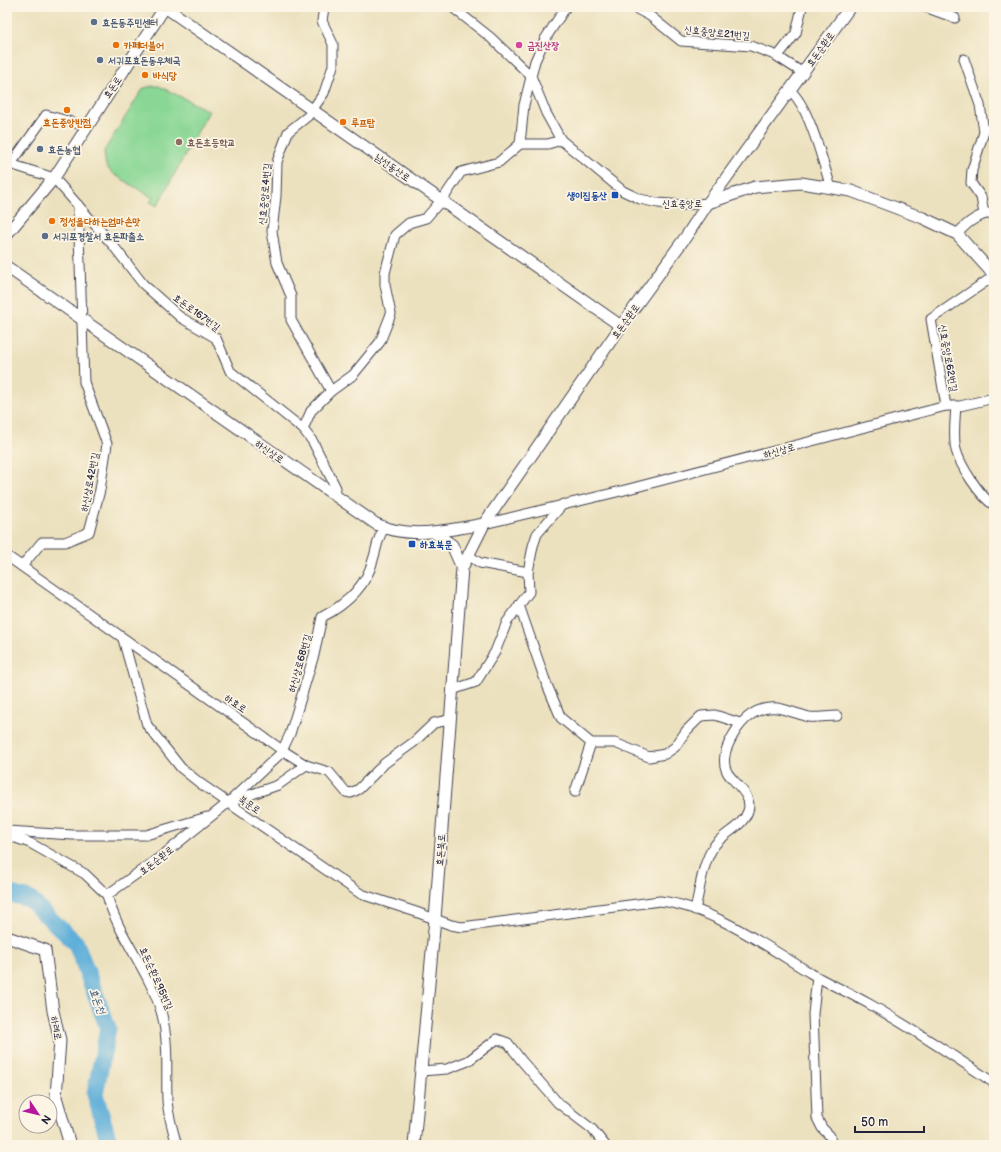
<svg xmlns="http://www.w3.org/2000/svg" width="1001" height="1152" viewBox="0 0 1001 1152" font-family="'Balsamiq Sans','Poor Story',sans-serif">
<style>
.green{fill:#8ad795;stroke:#567c68}
.lines{fill:none;stroke-linecap:round;stroke-linejoin:round}
.river{stroke:#5fafd9;stroke-width:17}
.minor-casing{stroke:#403f4f;stroke-width:11}
.tertiary-casing{stroke:#403f4f;stroke-width:13}
.minor{stroke:#fff;stroke-width:9}
.tertiary{stroke:#fff;stroke-width:11}
.service-dot{fill:#5c6f8a;stroke:#fcf5e5;stroke-width:1.5}
.food-dot{fill:#e8710a;stroke:#fcf5e5;stroke-width:1.5}
.hotel-dot{fill:#d1479c;stroke:#fcf5e5;stroke-width:1.5}
.education-dot{fill:#8d6e63;stroke:#fcf5e5;stroke-width:1.5}
.transit-dot{fill:#1a4fb4;stroke:#fcf5e5;stroke-width:1.5}
.labels{text-anchor:middle;stroke-width:3.5;stroke-linejoin:round;paint-order:stroke}
.service-label{font-size:10px;font-weight:bold;fill:#4e5e75;stroke:#fcf5e5;text-anchor:start}
.street-label{font-size:10px;fill:#22223b;stroke:#fcf5e5}
.food-label{font-size:10px;font-weight:bold;fill:#c56008;stroke:#fcf5e5;text-anchor:start}
.hotel-label{font-size:10px;font-weight:bold;fill:#b23c85;stroke:#fcf5e5;text-anchor:start}
.education-label{font-size:10px;font-weight:bold;fill:#785e54;stroke:#fcf5e5;text-anchor:start}
.transit-label{font-size:10px;font-weight:bold;fill:#164399;stroke:#fcf5e5;text-anchor:end}
.water-label{font-size:11px;font-style:italic;fill:#3a5a7a;stroke:#fcf5e5}
</style>
<rect width="100%" height="100%" fill="#fcf5e5"/>
<filter id="ink" filterUnits="userSpaceOnUse"><feTurbulence type="fractalNoise" baseFrequency=".025" numOctaves="2"/><feDisplacementMap in="SourceGraphic" scale="8" xChannelSelector="R" yChannelSelector="G"/><feConvolveMatrix kernelMatrix="1 2 1 2 8 2 1 2 1" color-interpolation-filters="sRGB"/></filter>
<filter id="wash" filterUnits="userSpaceOnUse"><feTurbulence type="fractalNoise" baseFrequency=".012" numOctaves="4" result="noise"/><feDisplacementMap in="SourceGraphic" scale="16" xChannelSelector="R" yChannelSelector="G"/><feGaussianBlur stdDeviation="0.9" result="paint"/><feColorMatrix in="noise" values="0 0 0 0 0 0 0 0 0 0 0 0 0 0 0 0 0 1.4 0 .05"/><feComposite in="paint" operator="in"/></filter>
<g filter="url(#wash)">
<rect width="100%" height="100%" fill="#ece1be"/>
<!-- green -->
<polygon class="green" points="153,86 159,86 209,111 157,206 150,202 153,198 112,173 106,166 104,151 139,95 144,88"/>
<g class="lines">
<!-- river -->
<polyline class="river" points="7,893 29,899 76,943 108,1028 95,1094 110,1145"/>
</g>
</g>
<g filter="url(#ink)">
<g class="lines">
<!-- minor casing -->
<g class="minor-casing">
<g id="minor">
<polyline points="324,7 322,21 333,44 333,66 324,93 308,116 288,132 277,162 276,196 272,231 277,263 291,296 291,320 331,391"/>
<polyline points="452,7 490,37 531,76 546,113 561,140 623,191 640,199 658,203 683,205 708,203"/>
<polyline points="633,7 650,16 681,41 751,46 775,55 803,73"/>
<polyline points="925,7 955,18"/>
<polyline points="778,56 796,33 802,7"/>
<polyline points="964,59 980,105 984,132 972,170 971,183 981,197 984,214"/>
<path d="M 790,91 C 808,103 824,165 831,188"/>
<polyline points="520,144 524,105 535,61 545,39 566,7"/>
<polyline points="7,163 54,178 112,244 143,284 180,317 216,338 230,371 303,429 313,442 336,488 332,494"/>
<polyline points="8,168 46,115 86,126"/>
<path d="M 957,234 C 968,222 977,215 994,212"/>
<polyline points="946,406 931,319 994,276"/>
<path d="M 956,406 C 955,420 953,437 956,450 C 960,465 980,497 994,505"/>
<polyline points="303,429 311,411 331,391 353,375 380,342 391,314 385,285 385,273 395,235 409,223 426,218 445,196 461,172 499,162 520,144 548,144 561,140"/>
<polyline points="484,524 621,491 946,406 960,406 994,398"/>
<polyline points="468,555 480,563 528,572"/>
<polyline points="7,556 282,750 306,765 329,772 346,792 351,793 359,789 385,763 414,742 434,723 449,720"/>
<polyline points="22,566 42,542 65,542 89,532 100,490 107,444 84,382 78,205"/>
<polyline points="519,605 545,680 561,718 591,743 615,743 649,757 665,754 675,747 686,731 701,716 715,715 740,723"/>
<path d="M 123,639 L 147,725 L 181,768 L 201,784 L 361,894 L 416,912 L 451,925 L 462,927 L 660,901 C 713,907 767,947 812,974 C 831,985 852,994 871,1005 C 913,1029 954,1056 994,1083"/>
<polyline points="452,690 476,682 495,652 507,622 529,592 528,572 533,546 537,534 563,504"/>
<polyline points="575,792 591,743"/>
<path d="M 231,800 L 281,753 L 290,734 L 314,655 L 322,617 C 345,605 366,587 373,560 C 377,548 377,539 384,528"/>
<polyline points="7,831 73,835 146,835 207,817"/>
<polyline points="7,835 30,843 85,874 107,895 163,855 229,802 278,785 306,765"/>
<path d="M 107,895 C 118,937 151,972 162,1015 C 169,1043 166,1071 167,1100 C 168,1115 173,1131 177,1145"/>
<path d="M 695,910 C 700,889 702,864 714,846 C 723,833 743,827 748,811 C 753,797 737,785 729,775 C 722,766 724,753 729,743 C 738,724 753,706 777,708 C 788,710 798,714 809,717 C 818,718 828,716 837,716"/>
<polyline points="817,977 813,1014 817,1118 822,1128 830,1136 831,1145"/>
<polyline points="421,1071 447,1069 468,1061 497,1039 508,1043 521,1060 558,1103 592,1129 605,1145"/>
</g>
</g>
<!-- tertiary casing -->
<g class="tertiary-casing">
<g id="tertiary">
<polyline points="708,203 755,187 801,183 851,191 923,218 957,234 994,275"/>
<polyline points="7,234 54,178 165,7 621,326"/>
<path d="M 7,267 L 376,524 C 410,540 448,530 484,524"/>
<polyline points="435,533 452,545 462,568"/>
<polyline points="7,937 45,950 53,1011 60,1040 56,1097 70,1145"/>
<polyline points="414,1145 435,919 462,568 484,524 621,326 687,235 708,203 850,7"/>
</g>
</g>
<!-- minor -->
<use href="#minor" class="minor"/>
<!-- tertiary -->
<use href="#tertiary" class="tertiary"/>
</g>
</g>
<!-- markers -->
<g class="service-dot">
<circle cx="94" cy="22" r="4"/>
<circle cx="100" cy="60" r="4"/>
<circle cx="40" cy="149" r="4"/>
<circle cx="45" cy="236" r="4"/>
</g>
<g class="food-dot">
<circle cx="116" cy="45" r="4"/>
<circle cx="145" cy="75" r="4"/>
<circle cx="67" cy="110" r="4"/>
<circle cx="343" cy="122" r="4"/>
<circle cx="52" cy="221" r="4"/>
</g>
<circle class="hotel-dot" cx="519" cy="45" r="4"/>
<circle class="education-dot" cx="179" cy="142" r="4"/>
<g class="transit-dot">
<rect x="611" y="191" width="8" height="8" rx="2"/>
<rect x="408" y="540" width="8" height="8" rx="2"/>
</g>
<g class="labels">
<!-- service labels -->
<g class="service-label">
<text x="102" y="26">효돈동주민센터</text>
<text x="108" y="64">서귀포효돈동우체국</text>
<text x="48" y="153">효돈농협</text>
<text x="53" y="240">서귀포경찰서 효돈파출소</text>
</g>
<!-- street labels -->
<g class="street-label">
<text transform="translate(717 32) rotate(6)" y="4">신효중앙로21번길</text>
<text transform="translate(820 49) rotate(-54)" y="4">효돈순환로</text>
<text transform="translate(112 87) rotate(-56)" y="4">효돈로</text>
<text transform="translate(393 167) rotate(35)" y="4">남선동산로</text>
<text transform="translate(264 194) rotate(-85)" y="4">신효중앙로4번길</text>
<text x="682" y="207">신효중앙로</text>
<text transform="translate(197 312) rotate(36)" y="4">효돈로167번길</text>
<text transform="translate(625 321) rotate(-54)" y="4">효돈순환로</text>
<text transform="translate(949 358) rotate(80)" y="4">신효중앙로62번길</text>
<text transform="translate(779 450) rotate(-15)" y="4">하신상로</text>
<text transform="translate(270 451) rotate(35)" y="4">하신상로</text>
<text transform="translate(89 482) rotate(-79)" y="4">하신상로42번길</text>
<text transform="translate(299 663) rotate(-74)" y="4">하신상로68번길</text>
<text transform="translate(236 703) rotate(35)" y="4">하효로</text>
<text transform="translate(250 804) rotate(36)" y="4">북문로</text>
<text transform="translate(440 850) rotate(-86)" y="4">효돈북로</text>
<text transform="translate(156 860) rotate(-38)" y="4">효돈순환로</text>
<text transform="translate(157 978) rotate(66)" y="4">효돈순환로95번길</text>
<text transform="translate(57 1028) rotate(80)" y="4">하례로</text>
</g>
<!-- food labels -->
<g class="food-label">
<text x="124" y="49">카페더불어</text>
<text x="153" y="79">바식당</text>
<text x="67" y="126" text-anchor="middle">효돈중앙반점</text>
<text x="351" y="126">루프탑</text>
<text x="60" y="225">정성을다하는엄마손맛</text>
</g>
<!-- hotel labels -->
<g class="hotel-label">
<text x="527" y="49">금진산장</text>
</g>
<!-- education labels -->
<g class="education-label">
<text x="187" y="146">효돈초등학교</text>
</g>
<!-- transit labels -->
<g class="transit-label">
<text x="607" y="199">생이집동산</text>
<text x="420" y="548" text-anchor="start">하효북문</text>
</g>
<!-- water labels -->
<g class="water-label">
<text transform="translate(98 1001) rotate(69)" y="4">효돈천</text>
</g>
</g>
<!-- margin -->
<rect width="1001" height="1152" fill="none" stroke="#fcf5e5" stroke-width="24"/>
<!-- north arrow -->
<g transform="translate(38 1114) rotate(125)"><circle r="19" fill="#fcf5e5" stroke="#a5a1a1"/>
<path d="M0-3L7 15L0 10L-7 15Z" fill="#b5179e"/>
<text y="-6" font-size="11" font-weight="bold" text-anchor="middle" fill="#22223b">N</text>
</g>
<!-- scale -->
<path d="M855 1126v6h69v-6" fill="none" stroke="#22223b" stroke-width="2"/>
<text x="861" y="1126" font-size="12" fill="#22223b" stroke="#fcf5e5" stroke-width="3" paint-order="stroke">50 m</text>
</svg>
